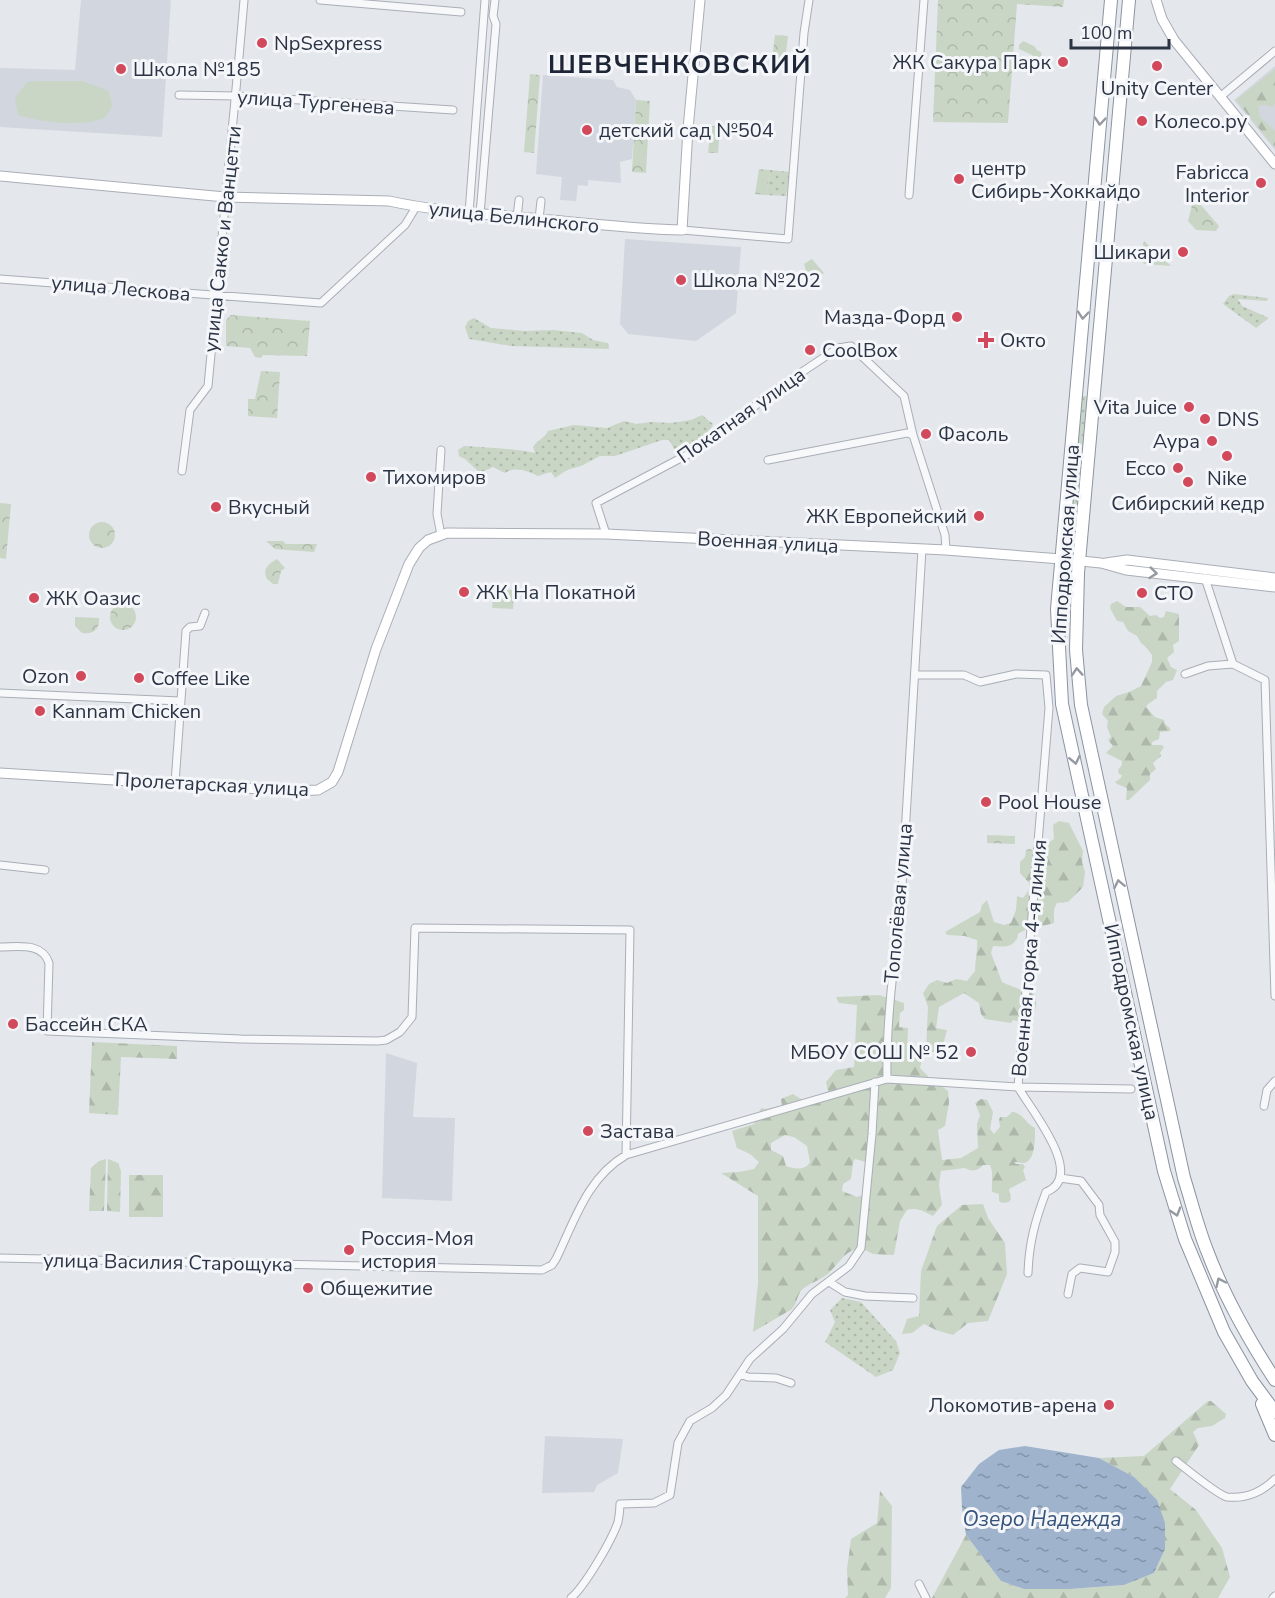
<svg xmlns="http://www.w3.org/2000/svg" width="1275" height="1598" viewBox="0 0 1275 1598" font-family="'Nunito Sans',sans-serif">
<defs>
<pattern id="grass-dots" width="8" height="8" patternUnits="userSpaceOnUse" patternTransform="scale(1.5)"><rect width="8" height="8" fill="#c9d6c5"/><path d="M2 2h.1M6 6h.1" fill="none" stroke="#adb8ab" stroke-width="1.8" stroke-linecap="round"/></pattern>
<pattern id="forest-firs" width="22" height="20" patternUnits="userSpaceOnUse" patternTransform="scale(1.5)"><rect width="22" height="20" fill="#c9d6c5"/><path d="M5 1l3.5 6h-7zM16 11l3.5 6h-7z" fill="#adb8ab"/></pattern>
<pattern id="park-crowns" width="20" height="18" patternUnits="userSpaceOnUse" patternTransform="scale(1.5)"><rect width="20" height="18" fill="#c9d6c5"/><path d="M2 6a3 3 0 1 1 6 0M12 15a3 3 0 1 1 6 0" fill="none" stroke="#adb8ab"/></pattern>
<pattern id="water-ripples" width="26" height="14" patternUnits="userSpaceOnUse" patternTransform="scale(1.5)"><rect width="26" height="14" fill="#9fb4cc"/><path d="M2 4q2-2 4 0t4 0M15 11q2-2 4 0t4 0" fill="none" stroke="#8293a7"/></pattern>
</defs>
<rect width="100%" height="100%" fill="#e4e7ec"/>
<path fill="#d2d6de" d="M81,0H171L162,137L0,127V68L75,70Z
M1275,66V150L1234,100Z
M543,75L613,80L617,87L630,90L636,100L632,159L620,162L621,183L588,180V186L578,185L576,201L560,200L562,177L536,174Z
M625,239L741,247L736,313L696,341L628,334L620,324Z
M386,1053L417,1063L413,1117L455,1118L452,1201L382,1198Z
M545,1436L623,1439L618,1473L597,1485L594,1492L542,1493Z"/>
<path fill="url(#grass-dots)" d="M770,170L790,172L786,196L766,195Z
M1144,241L1171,266L1145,264L1140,261Z
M1234,294L1268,298L1267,301L1238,299L1242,306L1269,318L1256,328L1223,304L1229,296Z
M474,318L491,328L525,331L553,330L582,333L593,340L608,343L609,349L511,346L469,339L465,327L468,321Z
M1080,396H1087L1074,545H1068Z
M702,415L713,424C709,437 692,441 684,452H676L669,440H662L615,456H600L581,466L567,470L555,478L551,472L538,476C527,471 516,466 505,473L493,467L480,473L465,459L459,456L458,450L464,446C488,448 511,448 535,453L533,447C537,440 544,439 548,431L574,425L607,428L624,421L637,424L651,422L671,423L691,420Z
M842,1298L861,1302L896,1341L900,1353L893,1370L876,1377L825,1342L835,1322L830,1310Z"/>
<path fill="url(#forest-firs)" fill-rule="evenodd" d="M1275,69V103L1272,107L1264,105L1258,106L1260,117L1275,131V148L1236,100Z
M1117,601L1126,607H1140L1150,616L1156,615L1160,618L1164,617L1166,611L1179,614V641L1173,645L1174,652L1167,658L1171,667L1177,670L1173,680L1166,682L1157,691V698L1148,704L1146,707L1155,717L1164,720L1165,724L1170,728V731L1160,732L1159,739L1152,742V745H1162L1164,747L1160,753L1161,756L1153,763L1156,769L1150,774V780L1129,800H1126L1127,788L1117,784L1115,782L1121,778L1122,775L1119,774L1118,770L1122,765V761L1106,753L1113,746L1108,740L1111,737L1107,727L1108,721L1102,714L1104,707L1116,696L1129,692L1141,686L1152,662V655L1146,647L1141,643L1137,636L1128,631L1123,622L1117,621L1110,608L1111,604Z
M1059,821L1069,823L1083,851L1082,862L1085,872L1083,887L1068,902L1057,903L1054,909V923C1044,926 1031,927 1021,932C1015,935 1020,935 1016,940C1010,949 1001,946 993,946L991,953L1002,982C1011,986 1022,991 1032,992C1041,1005 1034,1010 1029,1023L1026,1024L1013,1020L1011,1023L985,1019L981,1014L979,1003L964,993L939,1007L936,1028L947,1030L941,1052H931L923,1055L920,1068L928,1076L930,1084L940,1085L948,1091L949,1103L945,1126L938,1130L942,1160L961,1158L978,1148L977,1124L980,1115L975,1103L981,1099L987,1100L993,1112L990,1129L994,1134L1000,1127L999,1120L1000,1117H1007L1012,1112C1022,1112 1026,1124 1035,1128C1035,1136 1036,1161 1024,1163C1021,1163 1017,1162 1014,1162L1016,1164H1023L1025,1167L1023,1170L1026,1180L1009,1189L1011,1199L1009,1202L1002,1203L999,1201V1194L992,1192C991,1183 994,1173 990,1165H983C979,1171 971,1172 965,1168L941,1171L939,1185L942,1205L933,1216C924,1212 918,1207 907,1210L900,1221L894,1255L873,1254L861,1248C843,1250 838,1267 825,1276C818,1281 805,1285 800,1292C797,1297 797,1303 792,1309L753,1332L758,1283V1196L721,1173L739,1172L754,1169L759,1162L750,1154L737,1148L732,1131L754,1124L761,1108L765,1109L782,1106L781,1099L793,1094L801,1099L806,1105L826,1099L828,1091L826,1082L836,1070L854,1067L857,1005L839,1003L836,997L879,995L904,1003V1010L900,1013L899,1027L908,1028L907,1052L926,1051L928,1007L923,993L929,984L937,980L947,983L956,979L967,981L975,971C975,961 978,950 977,940L965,936L947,935L945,932L980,912L982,905L987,900L994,922L1004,925L1011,923L1016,910L1017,896L1023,898L1029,890V883L1020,873V862L1025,857L1026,850L1030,849L1039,854L1042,852L1043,846L1054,839L1053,825ZM785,1135L794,1137L807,1146L810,1162C805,1171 794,1169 786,1166L783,1156L771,1150V1143ZM855,1159L870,1163L867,1194L857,1197L842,1191L843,1184L851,1179L853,1162Z
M92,1042L177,1046V1059L121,1057L118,1115L89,1113Z
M106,1159L104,1211H89L91,1168L99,1161Z
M108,1159L118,1163L121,1171L120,1212L107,1211Z
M129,1175H163V1217H129Z
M983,1204L988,1218L1005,1243L1007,1274L988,1321L968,1323L953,1335L936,1330L924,1324L912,1333L902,1334L907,1319L919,1316L921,1271L937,1226L962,1205Z
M1208,1401H1211L1226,1414L1225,1418L1212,1426L1198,1428L1193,1432L1199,1445L1170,1489L1196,1510L1222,1548L1230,1577L1218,1598H932L966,1535L1001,1581L1024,1589H1070L1124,1585L1154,1573L1165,1549L1164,1523L1134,1477L1099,1458L1144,1456Z
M880,1491L892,1506L891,1588L885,1598H845L848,1595L847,1569L851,1539L877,1523Z"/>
<path fill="url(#park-crowns)" d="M938,0H1064L1063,7L1017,4L1008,123L933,122Z
M775,35L788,36L785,61L772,60Z
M1023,41L1034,46L1037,50L1041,52L1042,60L1040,68H1035L1031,65L1034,59L1032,55L1019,49V45Z
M530,74L540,75L534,153L524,152Z
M636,100L650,101L646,173L632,172Z
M711,126L720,127L718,153H708Z
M759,169L770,170L766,195L755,194Z
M1194,197L1219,226L1216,231L1196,230L1188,221Z
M231,315L310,321L307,356L263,355L261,358L255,357L250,348L226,346V320Z
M261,371L280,372L277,418L248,416V399H255Z
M0,503L11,504L6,559L0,558Z
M89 535a13 13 0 1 1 26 0a13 13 0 1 1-26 0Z
M266,541H283L286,544H317L314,552L275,549Z
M277,559L285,568L281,571L278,584H273L267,579C262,569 268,564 277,559Z
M494,589L514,590L513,609L492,608Z
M110 617a13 13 0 1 1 26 0a13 13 0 1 1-26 0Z
M75,617L99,618C100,629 93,635 82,633L75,626Z
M987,835L1015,836V844L987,843Z"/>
<path fill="#c9d6c5" d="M40,81H82L109,91L112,106L105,118C78,127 46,123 18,115L15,98L27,82Z
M812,259L824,273L809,281L804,264Z"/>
<path fill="url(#water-ripples)" d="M1025,1446L1099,1458L1134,1477L1157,1500L1165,1523V1549L1154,1573L1124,1585L1070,1589H1024L1001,1581L966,1535L962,1508L961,1487L979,1464L999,1450Z"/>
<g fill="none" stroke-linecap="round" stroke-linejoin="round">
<defs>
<path id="street" d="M320,0L461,12
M179,95L237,96L453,110
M1220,97L1275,51
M909,195L924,0
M469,213L485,0
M480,214L496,24L493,16L495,0
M517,217L519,200
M539,219L541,201
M682,230L788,239L804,33L809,0
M0,279L321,303L405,225L416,207
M768,460L907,433L913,435
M182,471L190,410L208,386C220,258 233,129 244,0
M606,534L596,503L698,449L784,384L838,348L851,346L904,396L913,435L945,535L946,550
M441,535L437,514L441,450
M1205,578L1233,664
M1233,664L1265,680L1275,996
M1185,674L1208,666L1233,664
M915,675H964L980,682L1016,674L1046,675L1049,708L1018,1087C1030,1109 1087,1176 1046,1192C1035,1221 1029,1243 1028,1273
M0,693L180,701
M175,783L186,631L190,627L200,626L205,613
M0,865L45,870
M0,947C18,947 42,942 49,963L47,1031L241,1039L378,1041L386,1040L400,1032L412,1017L415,928L630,930L626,1155
M887,1079L1018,1087L1131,1089
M1264,1106L1267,1090L1275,1081
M1060,1178L1081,1181L1099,1205L1100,1215L1115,1242V1252L1108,1272L1080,1268L1072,1274L1068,1294
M0,1258L542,1270L552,1265L556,1259C575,1220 587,1178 626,1155L887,1079C886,1025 892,973 900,919L922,549
M829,1282L845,1292L865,1296L913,1298
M740,1374L748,1377L776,1378L791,1383
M1176,1461C1185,1468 1218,1495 1227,1497C1246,1499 1262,1492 1275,1479
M919,1584L926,1598
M571,1598C585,1586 612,1540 618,1522C619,1517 620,1510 620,1504L654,1503L670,1495L678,1443L690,1421L712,1408L726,1395L750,1359L783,1329L812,1294L849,1266L861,1248L872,1134L875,1082
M1273,1598L1275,1596"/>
<path id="secondary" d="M1156,0L1162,19L1174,40L1275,164
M0,176L225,197L389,201C439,212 490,214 540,219C588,223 634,229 682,230L688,129L700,0
M1106,563L1127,560L1275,578
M0,773L293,791L318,790L332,782L338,772L376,649L409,564L419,548L428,540L447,533L606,534L946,550L1061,559L1101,563L1126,570L1275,587"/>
<path id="highway" d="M1111,0L1057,609L1062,704L1164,1171L1185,1239L1224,1332L1252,1381L1275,1412
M1129,0L1078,573L1076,650L1081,705L1184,1178C1192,1203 1198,1229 1208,1253C1225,1298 1249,1340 1275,1380
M1262,1404L1275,1435"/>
</defs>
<use href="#street" stroke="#a9aeb7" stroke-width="9"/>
<use href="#secondary" stroke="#a9aeb7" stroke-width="11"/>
<use href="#highway" stroke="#8b94a3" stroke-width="14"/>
<use href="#street" stroke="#f7f8fa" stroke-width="7"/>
<use href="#secondary" stroke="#fff" stroke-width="9"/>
<use href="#highway" stroke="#fff" stroke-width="12"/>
</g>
<defs><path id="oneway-chevron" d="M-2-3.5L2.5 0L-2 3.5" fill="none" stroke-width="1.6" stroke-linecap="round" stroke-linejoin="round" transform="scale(1.5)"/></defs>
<g stroke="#959aa2">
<use href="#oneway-chevron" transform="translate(1100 121) rotate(95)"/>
<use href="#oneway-chevron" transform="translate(1083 315) rotate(95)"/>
<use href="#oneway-chevron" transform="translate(1153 573) rotate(6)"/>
<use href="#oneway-chevron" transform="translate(1077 672) rotate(-94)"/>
<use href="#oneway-chevron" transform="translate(1075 760) rotate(78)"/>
<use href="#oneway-chevron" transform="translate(1119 884) rotate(-102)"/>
<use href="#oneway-chevron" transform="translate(1176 1212) rotate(73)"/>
<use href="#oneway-chevron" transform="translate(1220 1282) rotate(-115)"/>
</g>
<g fill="#d1495b" stroke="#f4f6f9" stroke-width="2">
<circle cx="262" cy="43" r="6"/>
<circle cx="1063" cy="62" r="6"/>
<circle cx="1157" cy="66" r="6"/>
<circle cx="121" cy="69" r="6"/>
<circle cx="1142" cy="121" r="6"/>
<circle cx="587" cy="130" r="6"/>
<circle cx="959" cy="179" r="6"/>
<circle cx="1261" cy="183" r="6"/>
<circle cx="1183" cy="252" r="6"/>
<circle cx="681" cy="280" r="6"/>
<circle cx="957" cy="317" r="6"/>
<path d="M983 331h6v6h6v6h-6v6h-6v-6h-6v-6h6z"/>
<circle cx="810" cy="350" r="6"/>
<circle cx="1189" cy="407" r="6"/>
<circle cx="1205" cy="419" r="6"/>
<circle cx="926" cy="434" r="6"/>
<circle cx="1212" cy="441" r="6"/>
<circle cx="1227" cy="456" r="6"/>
<circle cx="1178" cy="468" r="6"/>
<circle cx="371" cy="477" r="6"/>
<circle cx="1188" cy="482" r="6"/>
<circle cx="216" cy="507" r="6"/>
<circle cx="979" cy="516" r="6"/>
<circle cx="464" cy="592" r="6"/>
<circle cx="1142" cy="593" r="6"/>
<circle cx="34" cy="598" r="6"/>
<circle cx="81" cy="676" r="6"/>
<circle cx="139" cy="678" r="6"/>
<circle cx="40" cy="711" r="6"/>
<circle cx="986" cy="802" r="6"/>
<circle cx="13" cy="1024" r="6"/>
<circle cx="971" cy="1052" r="6"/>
<circle cx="588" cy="1131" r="6"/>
<circle cx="349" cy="1250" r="6"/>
<circle cx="308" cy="1288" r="6"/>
<circle cx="1109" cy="1405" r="6"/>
</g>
<g text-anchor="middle" stroke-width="6" stroke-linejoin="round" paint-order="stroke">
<g font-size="20" fill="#2b3445" stroke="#f4f6f9" text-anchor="start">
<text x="274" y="50">NpSexpress</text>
<text x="1051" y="69" text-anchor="end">ЖК Сакура Парк</text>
<text x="133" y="76">Школа №185</text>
<text x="1157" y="95" text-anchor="middle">Unity Center</text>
<text x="1154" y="128">Колесо.ру</text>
<text x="599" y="137">детский сад №504</text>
<text x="971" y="175">центр<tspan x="971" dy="23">Сибирь-Хоккайдо</tspan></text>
<text x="1249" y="179" text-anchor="end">Fabricca<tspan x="1249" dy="23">Interior</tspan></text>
<text x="1171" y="259" text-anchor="end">Шикари</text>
<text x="693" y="287">Школа №202</text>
<text x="945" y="324" text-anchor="end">Мазда-Форд</text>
<text x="1000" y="347">Окто</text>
<text x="822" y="357">CoolBox</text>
<text x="1177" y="414" text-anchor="end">Vita Juice</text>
<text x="1217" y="426">DNS</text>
<text x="938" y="441">Фасоль</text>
<text x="1200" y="448" text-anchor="end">Аура</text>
<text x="1166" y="475" text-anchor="end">Ecco</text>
<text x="383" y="484">Тихомиров</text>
<text x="1227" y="485" text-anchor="middle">Nike</text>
<text x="1188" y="510" text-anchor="middle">Сибирский кедр</text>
<text x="228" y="514">Вкусный</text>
<text x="967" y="523" text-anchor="end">ЖК Европейский</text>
<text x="476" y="599">ЖК На Покатной</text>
<text x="1154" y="600">СТО</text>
<text x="46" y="605">ЖК Оазис</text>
<text x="69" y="683" text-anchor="end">Ozon</text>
<text x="151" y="685">Coffee Like</text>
<text x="52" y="718">Kannam Chicken</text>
<text x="998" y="809">Pool House</text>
<text x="25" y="1031">Бассейн СКА</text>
<text x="959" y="1059" text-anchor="end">МБОУ СОШ № 52</text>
<text x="600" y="1138">Застава</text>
<text x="361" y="1245">Россия-Моя<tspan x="361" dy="23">история</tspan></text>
<text x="320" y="1295">Общежитие</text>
<text x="1097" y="1412" text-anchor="end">Локомотив-арена</text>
</g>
<g font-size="20" fill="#2b3445" stroke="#f4f6f9">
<text transform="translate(316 102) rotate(4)" y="7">улица Тургенева</text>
<text transform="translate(514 217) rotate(6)" y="7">улица Белинского</text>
<text transform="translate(222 239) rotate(-84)" y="7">улица Сакко и Ванцетти</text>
<text transform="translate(121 288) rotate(5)" y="7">улица Лескова</text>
<text transform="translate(741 415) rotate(-35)" y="7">Покатная улица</text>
<text transform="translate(768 542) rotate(3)" y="7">Военная улица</text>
<text transform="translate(1065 544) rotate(-86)" y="7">Ипподромская улица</text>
<text transform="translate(212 784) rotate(3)" y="7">Пролетарская улица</text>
<text transform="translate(898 903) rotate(-85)" y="7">Тополёвая улица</text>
<text transform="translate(1029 958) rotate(-85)" y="7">Военная горка 4-я линия</text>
<text transform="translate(1132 1022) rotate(78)" y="7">Ипподромская улица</text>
<text transform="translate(168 1262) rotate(1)" y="7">улица Василия Старощука</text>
</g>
<g font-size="21" font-style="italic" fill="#34527a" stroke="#f4f6f9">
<text x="1042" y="1526">Озеро Надежда</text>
</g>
<g font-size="26" font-weight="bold" letter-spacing="1.5" fill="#1d2536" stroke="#f4f6f9">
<text x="680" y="73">ШЕВЧЕНКОВСКИЙ</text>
</g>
</g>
<path d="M1071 39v9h98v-9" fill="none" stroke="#2b3445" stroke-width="3"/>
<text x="1080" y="39" font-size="18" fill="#2b3445" stroke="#f4f6f9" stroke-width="4.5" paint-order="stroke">100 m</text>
</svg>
